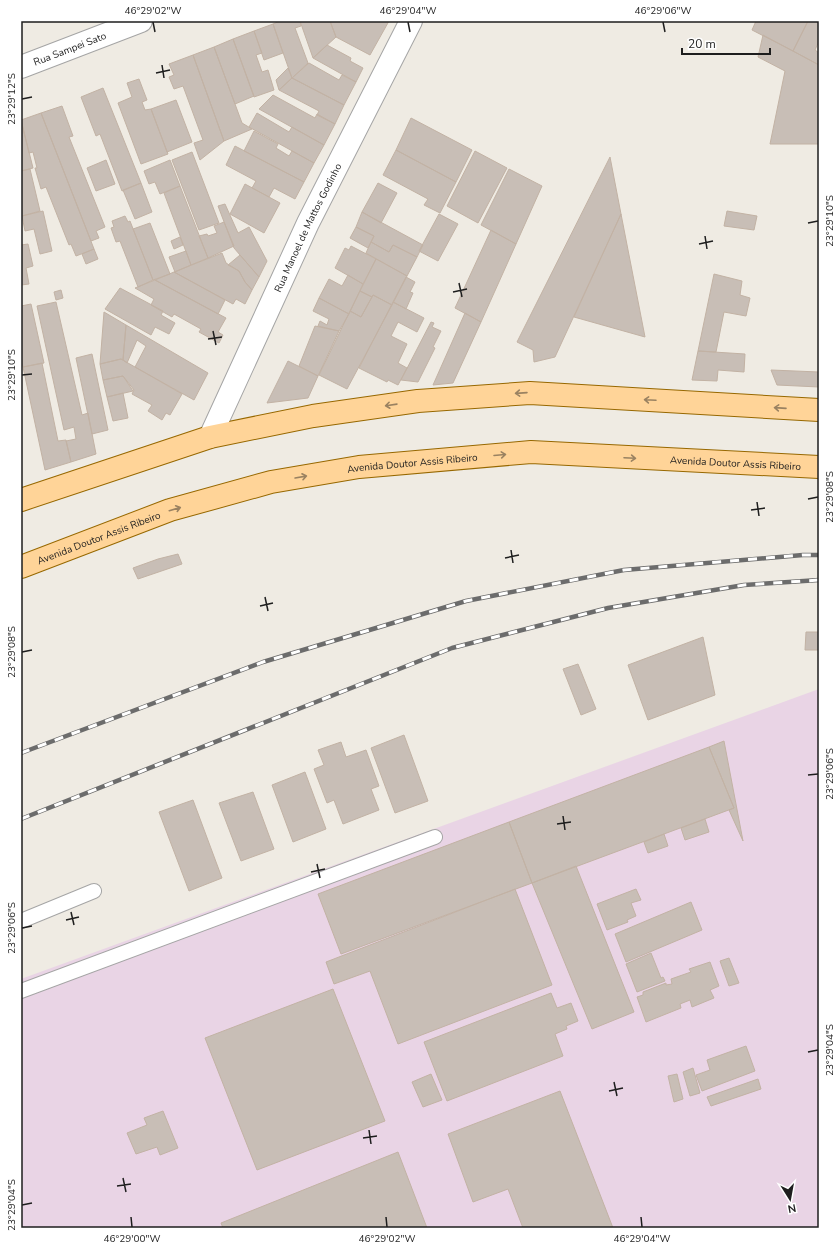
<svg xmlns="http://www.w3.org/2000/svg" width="840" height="1249" viewBox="0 0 840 1249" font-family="'Nunito Sans',sans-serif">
<rect width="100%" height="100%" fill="#efebe3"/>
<path fill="#e9d4e5" d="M819,689V1228H21V979Z"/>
<path fill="#c8beb6" stroke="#c2b2a4" d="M280,21H300L301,26L295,28L308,63L292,78L273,24Z
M300,21H330L336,37L313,58Z
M330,21H389L370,55L336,37Z
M756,21H808L793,51L752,30Z
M808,21H819V41L815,50L819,53V65L793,51Z
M273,24L283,53L264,60L254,31Z
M254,31L262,53L256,55L262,72L268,70L274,90L254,97L233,39Z
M763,35L819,65V144H770L785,71L758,57Z
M233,39L254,96L235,104L214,47Z
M327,45L351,58L350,61L363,68L356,82L313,58Z
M214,47L242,123L252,129L224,141L193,55Z
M193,55L224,141L200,160L194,143L203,140L183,86L174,89L169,77L174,75L169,64Z
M309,63L339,80L342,75L356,82L344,105L292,78Z
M288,68L292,78L279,90L276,80Z
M292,78L344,105L335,124L317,115L319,111L279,90Z
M139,79L147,100L142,102L145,110L151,109L168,154L141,164L118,103L132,97L127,83Z
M103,88L141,183L122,191L100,134L96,136L81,97Z
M273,95L315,118L317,114L335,124L324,145L259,109Z
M176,100L192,142L167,152L151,109Z
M62,106L73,136L69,137L105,227L96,231L99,238L91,241L41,113Z
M41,113L94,249L76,256L71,244L69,245L46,187L41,189L35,168H37L33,152L29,153L21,120Z
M257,113L289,132L292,127L324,145L314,163L249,127Z
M411,118L472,150L456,182L396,150Z
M21,120L33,168L21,171Z
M254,131L278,144L276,148L289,156L292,151L314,163L304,182L244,151Z
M235,146L304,182L295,199L274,188L269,197L252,188L256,181L226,165Z
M396,150L456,182L440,213L424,205L428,199L383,175Z
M475,151L507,168L478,223L447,206Z
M192,152L219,223L199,230L172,160Z
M610,157L621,214L555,357L534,362L533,350L517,342Z
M106,160L115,184L96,191L87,168Z
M170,160L180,186L160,194L155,182L149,184L144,171Z
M30,169L40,211L22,216L21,171Z
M509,169L542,186L516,244L481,225Z
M141,183L152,212L135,219L123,190Z
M378,183L397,193L381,223L362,212Z
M245,184L280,203L264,233L230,214Z
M180,186L208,258L191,265L164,193Z
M225,204L238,233L249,227L267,261L259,277L234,248L218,206Z
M43,211L52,251L40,254L34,229L25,231L22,216Z
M727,211L757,216L754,230L724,226Z
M362,212L423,245L417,257L393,245L389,252L371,242L374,236L356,227Z
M439,214L458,224L438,261L419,251Z
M621,214L645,337L574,317Z
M125,216L128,222L130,221L153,280L138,287L120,241L116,242L111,228L114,227L112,221Z
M224,222L234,246L208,258L199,236L207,234L208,236L217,233L214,226Z
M150,223L170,274L153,280L133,229Z
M356,227L374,236L368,248L350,238Z
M491,230L516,244L481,322L455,308Z
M180,237L183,245L174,249L171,241Z
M371,242L389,252L393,245L417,257L407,276L366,253Z
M28,244L33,266L26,268L29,284L21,285V245Z
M351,246L376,259L363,284L335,268L345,248L349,250Z
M94,249L98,259L86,264L82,254Z
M186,251L191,265L175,272L169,257Z
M222,253L226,263L239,271L245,282L252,290L245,304L236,299L233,304L174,272Z
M240,255L259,277L252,290L245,282L239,271L228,265Z
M376,259L407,276L392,305L373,295L372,297L360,291Z
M174,272L225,300L218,314L155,280Z
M714,274L742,281L740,295L750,298L746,316L724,312L716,352L698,351Z
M348,275L363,284L349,314L319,298L329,279L342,286Z
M406,277L415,282L410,292L413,293L406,309L393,302Z
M155,280L226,318L218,332L223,335L219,343L199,332L201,329L174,314L172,317L151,305L154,299L135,288Z
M120,288L163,311L161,315L175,323L169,334L155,327L151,335L105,309Z
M61,290L63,298L56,300L54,292Z
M360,291L372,297L361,317L350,311Z
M373,295L392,305L347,389L319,375L350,311L361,317Z
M319,298L349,314L339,331L318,326L320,321L327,325L329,319L313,311Z
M56,302L82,415L88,413L96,454L71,462L66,441L76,439L74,427L64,430L37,306Z
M393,302L424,318L417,332L398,322L391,336L407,344L398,363L407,368L398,385L388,380L387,382L359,368Z
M31,304L44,363L23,367L21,357V306Z
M104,312L126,325L123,360L121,359L100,364Z
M465,313L481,322L453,383L433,385Z
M431,322L434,323L432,327L441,331L433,347L435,348L418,382L401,380Z
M126,325L208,373L194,400L135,367L146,346L137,340L127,363L123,360Z
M315,326L339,331L318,376L299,366Z
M698,351L745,354L744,372L718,370L717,381L692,380Z
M92,354L108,430L92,434L76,358Z
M121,359L182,394L170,415L166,413L162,420L148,411L152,405L132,394L134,390L123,376L103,380L100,364Z
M288,361L318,376L308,398L267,403Z
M42,363L58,441L66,440L71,462L45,470L23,367Z
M771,370L819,372V387L777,385Z
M123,376L133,391L107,397L103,380Z
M123,393L128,418L113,421L107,397Z
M178,554L182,564L138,579L133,568L158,559Z
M806,632H819V650H805Z
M703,637L715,695L648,720L628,665Z
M578,664L596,709L581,715L563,669Z
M404,735L428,801L395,813L371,748Z
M724,741L743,841L729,810L734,808L709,747Z
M341,742L346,757L366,750L379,786L371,789L379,810L343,824L334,800L327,803L314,769L324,765L318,750Z
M709,747L734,808L532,883L509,822Z
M305,772L326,829L293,842L272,785Z
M253,792L274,849L241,861L219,803Z
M193,800L222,878L189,891L159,812Z
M705,819L709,832L685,840L681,828Z
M509,822L532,883L341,954L318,894Z
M664,834L668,846L648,853L644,842Z
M576,866L634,1012L592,1029L532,883Z
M515,889L552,985L398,1044L370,971L334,984L326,962Z
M636,889L641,900L631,903L636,916L627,920L628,922L607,930L597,904Z
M691,902L702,930L626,962L615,934Z
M651,953L661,978L663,977L665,981L637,992L626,964Z
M729,958L739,983L729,986L720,961Z
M710,962L719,986L710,990L714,998L692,1007L690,1000L680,1004L681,1008L646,1022L637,997L643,995V992L666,983V985L672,984L671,979L691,972L689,969Z
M333,989L385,1121L257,1170L205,1038Z
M551,993L557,1008L571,1003L578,1021L566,1026L567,1029L555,1034L563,1056L447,1101L424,1042Z
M746,1046L755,1071L702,1091L696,1075L710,1070L707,1060Z
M693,1068L700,1093L690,1096L683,1072Z
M431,1074L442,1100L423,1107L412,1082Z
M677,1074L683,1099L674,1102L668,1076Z
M758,1079L761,1089L711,1106L707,1097Z
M560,1091L613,1228H523L508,1189L473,1202L448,1134Z
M163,1111L178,1148L160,1155L157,1147L136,1154L127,1133L147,1125L144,1118Z
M398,1152L427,1228H223L221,1223Z"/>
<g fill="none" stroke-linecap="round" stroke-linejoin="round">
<defs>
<path id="service" d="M21,921L94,891
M21,991L435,837"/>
<g id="minor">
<path id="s1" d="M21,67L141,21"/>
<path id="s2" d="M210,437L308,223L411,21"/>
</g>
<g id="primary">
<path d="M21,500L210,437L313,416L418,401L530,393L819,410"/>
<path id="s3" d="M21,567L170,510L271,482L359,467L531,452L819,467"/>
</g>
</defs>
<use href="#service" stroke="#a5a5a5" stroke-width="16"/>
<use href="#minor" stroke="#a5a5a5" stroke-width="24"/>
<use href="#primary" stroke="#976800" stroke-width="24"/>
<use href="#service" stroke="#fff" stroke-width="14"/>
<use href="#minor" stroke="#fff" stroke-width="22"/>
<use href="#primary" stroke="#ffd498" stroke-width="22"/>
<defs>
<path id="rail" d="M21,753L263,662L466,601L624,570L803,555H819
M21,819L452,648L608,608L744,585L819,580"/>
</defs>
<use href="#rail" stroke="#6c6c6c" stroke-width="4.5"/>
<use href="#rail" stroke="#fff" stroke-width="3" stroke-dasharray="9" stroke-linecap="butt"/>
</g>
<defs><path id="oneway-shaft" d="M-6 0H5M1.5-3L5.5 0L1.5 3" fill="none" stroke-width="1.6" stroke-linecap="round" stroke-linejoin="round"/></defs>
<g stroke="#9a8261">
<use href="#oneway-shaft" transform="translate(521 393) rotate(176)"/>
<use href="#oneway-shaft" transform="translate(650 400) rotate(-177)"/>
<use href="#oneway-shaft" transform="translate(391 405) rotate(172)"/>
<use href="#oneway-shaft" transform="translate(780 408) rotate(-176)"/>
<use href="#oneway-shaft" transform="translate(500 455) rotate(-5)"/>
<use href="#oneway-shaft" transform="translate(630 458) rotate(3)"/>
<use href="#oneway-shaft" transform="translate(301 477) rotate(-10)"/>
<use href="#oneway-shaft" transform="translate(175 509) rotate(-16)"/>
</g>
<path fill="none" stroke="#1e1e1e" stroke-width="1.5" d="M153,22L155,32M408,22L410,32M663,22L665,32M162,65L164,78M156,73L170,70M22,99L32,97M808,223L818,221M705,236L707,249M699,244L713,241M459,283L462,297M453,292L467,289M213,331L216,345M208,339L222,337M22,375L32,374M808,499L818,497M757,502L759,516M751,510L765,508M511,550L513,563M505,558L519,555M265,597L268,611M260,606L273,603M22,652L32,650M808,775L818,774M563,816L565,830M557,824L571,822M317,864L320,878M311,872L325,869M71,912L74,925M66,920L79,917M22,928L32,926M808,1052L818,1050M614,1082L617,1096M609,1091L623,1088M369,1130L371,1144M363,1138L377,1136M123,1178L126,1192M117,1186L131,1184M22,1205L32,1203M131,1217L132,1227M386,1217L387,1227M641,1217L642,1227"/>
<g text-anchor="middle" stroke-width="4" stroke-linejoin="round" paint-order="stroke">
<g font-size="10" fill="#1e1e1e" stroke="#fff">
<text dy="4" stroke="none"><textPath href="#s1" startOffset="52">Rua Sampei Sato</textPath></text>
<text dy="4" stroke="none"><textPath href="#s2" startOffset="231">Rua Manoel de Mattos Godinho</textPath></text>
<text dy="4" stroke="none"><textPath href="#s3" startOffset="407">Avenida Doutor Assis Ribeiro</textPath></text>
<text dy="4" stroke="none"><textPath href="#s3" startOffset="731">Avenida Doutor Assis Ribeiro</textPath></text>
<text dy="4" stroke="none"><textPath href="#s3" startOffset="83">Avenida Doutor Assis Ribeiro</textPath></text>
</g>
</g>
<rect width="840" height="1249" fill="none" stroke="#ffffff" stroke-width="44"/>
<g transform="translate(790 1199) rotate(169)" stroke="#ffffff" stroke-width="3" paint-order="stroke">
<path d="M0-3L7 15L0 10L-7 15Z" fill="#1e1e1e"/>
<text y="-6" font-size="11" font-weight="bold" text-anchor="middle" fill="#1e1e1e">N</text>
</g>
<path d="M682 48v6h88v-6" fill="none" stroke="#1e1e1e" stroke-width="2"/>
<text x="688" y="48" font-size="12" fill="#1e1e1e" stroke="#ffffff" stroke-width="3" paint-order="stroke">20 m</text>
<rect x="22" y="22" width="796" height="1205" fill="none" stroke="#1e1e1e" stroke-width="1.5"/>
<g font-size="10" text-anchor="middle" fill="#1e1e1e">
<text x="153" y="14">46°29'02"W</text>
<text x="408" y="14">46°29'04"W</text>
<text x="663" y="14">46°29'06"W</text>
<text transform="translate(11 99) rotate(-90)" y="4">23°29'12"S</text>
<text transform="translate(829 221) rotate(-90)" y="4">23°29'10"S</text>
<text transform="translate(11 375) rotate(-90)" y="4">23°29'10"S</text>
<text transform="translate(829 497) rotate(-90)" y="4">23°29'08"S</text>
<text transform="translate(11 652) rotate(-90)" y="4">23°29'08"S</text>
<text transform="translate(829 774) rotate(-90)" y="4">23°29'06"S</text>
<text transform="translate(11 928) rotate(-90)" y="4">23°29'06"S</text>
<text transform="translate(829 1050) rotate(-90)" y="4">23°29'04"S</text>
<text transform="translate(11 1205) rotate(-90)" y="4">23°29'04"S</text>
<text x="132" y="1242">46°29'00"W</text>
<text x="387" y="1242">46°29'02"W</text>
<text x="642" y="1242">46°29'04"W</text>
</g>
</svg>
